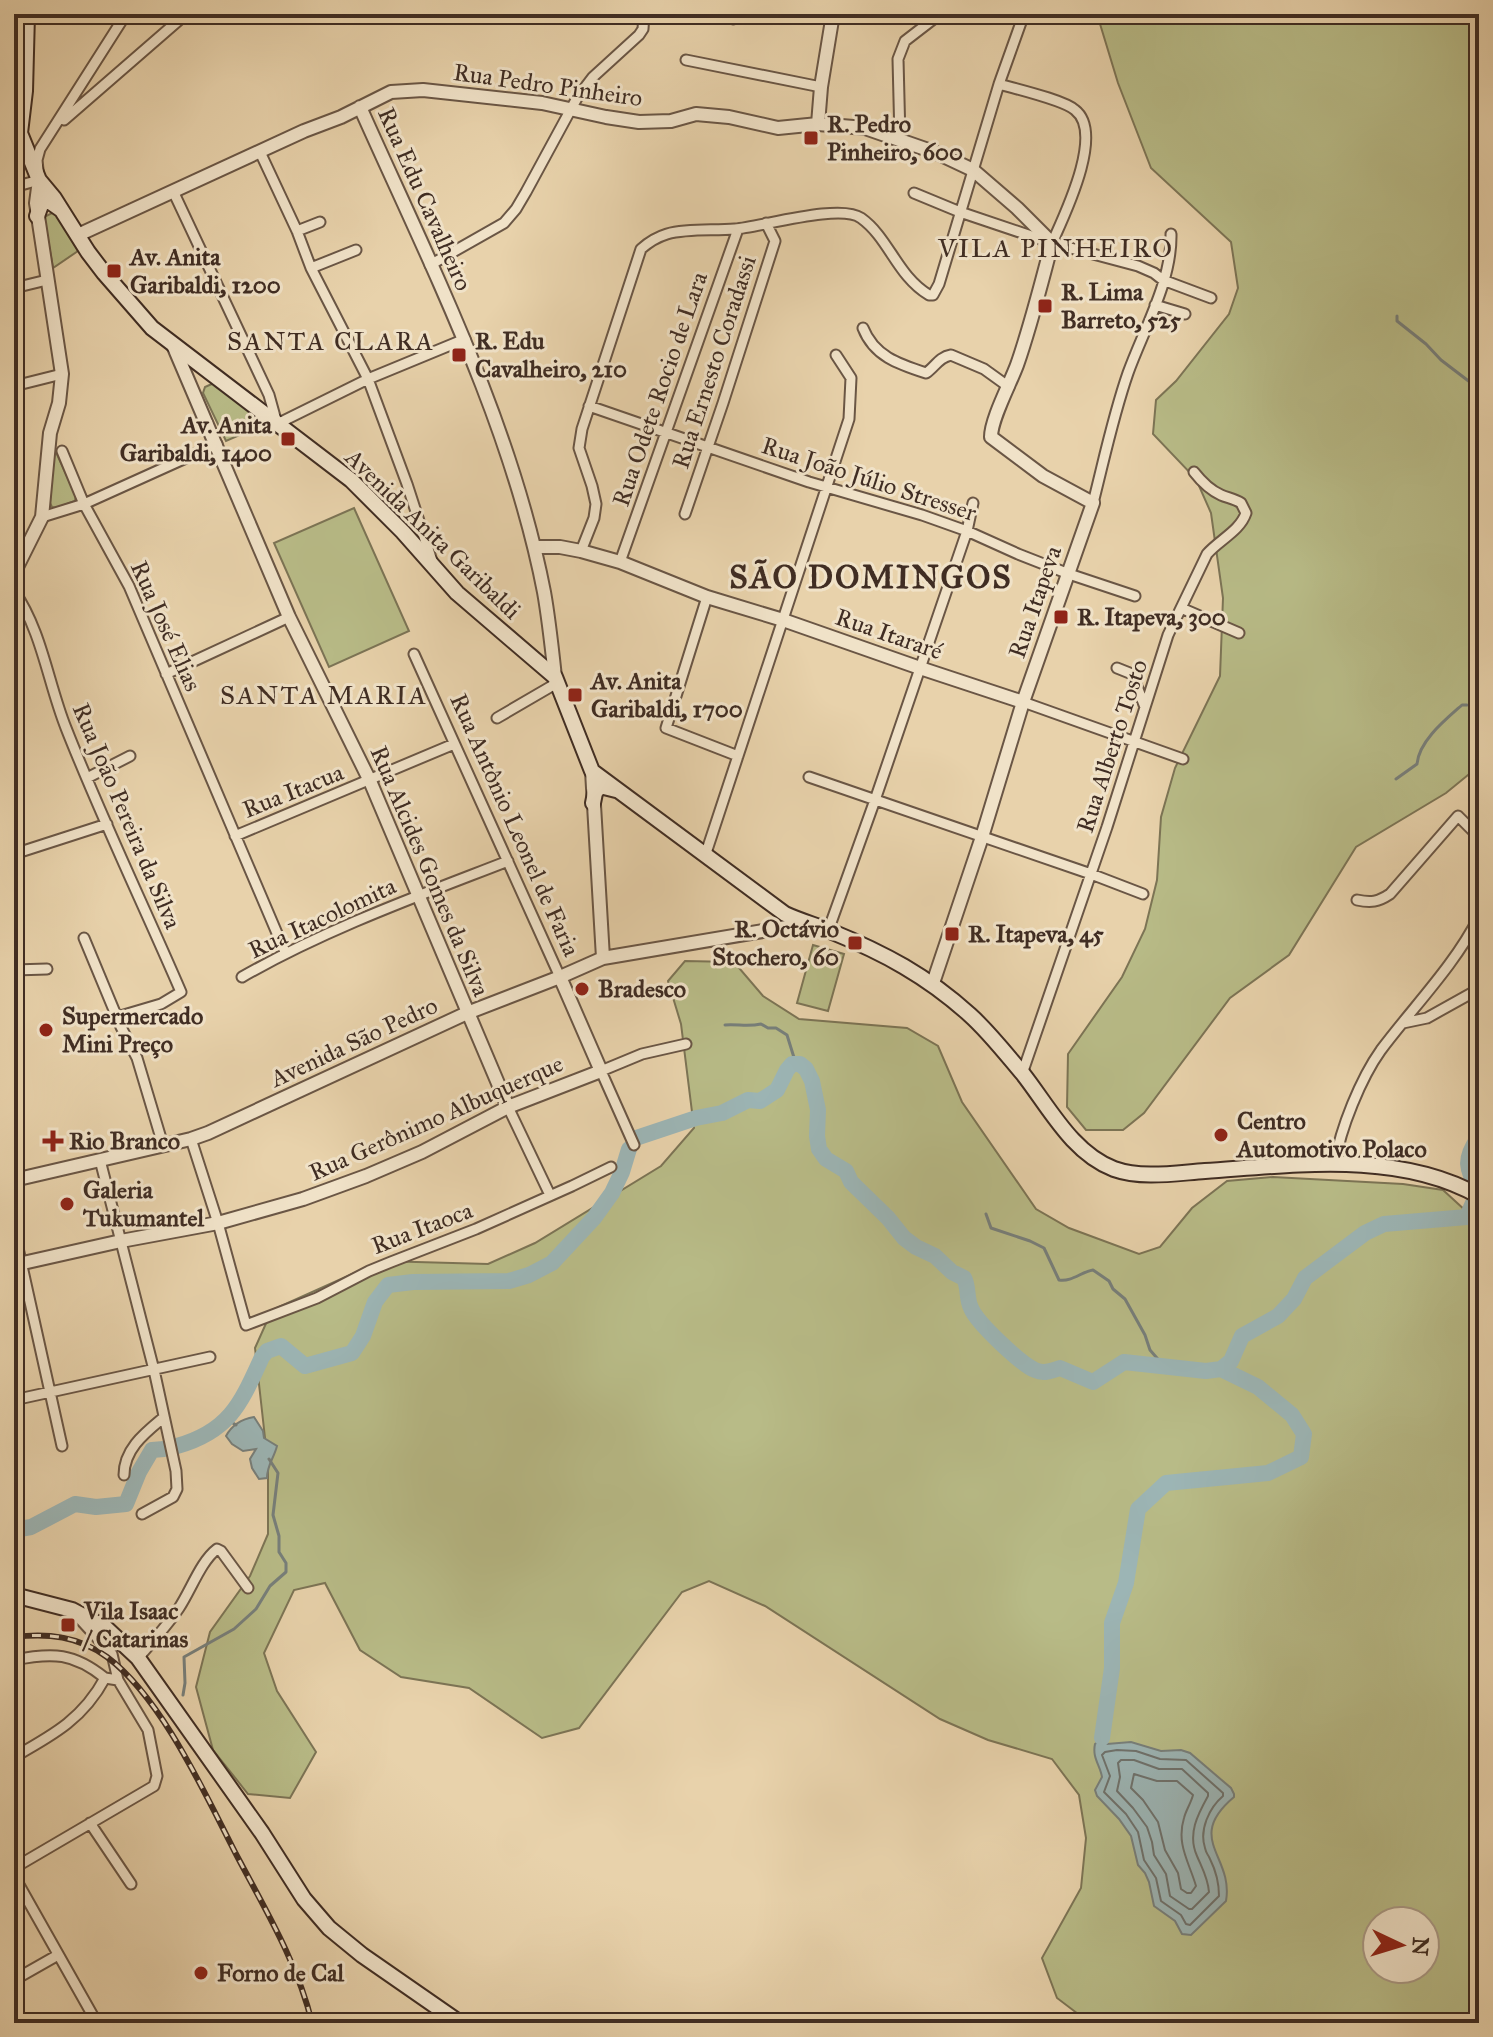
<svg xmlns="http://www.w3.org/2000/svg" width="1493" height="2037" viewBox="0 0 1493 2037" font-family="'IM FELL Great Primer',serif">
<rect width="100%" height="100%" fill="#e8d2ab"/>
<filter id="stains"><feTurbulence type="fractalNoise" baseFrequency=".0025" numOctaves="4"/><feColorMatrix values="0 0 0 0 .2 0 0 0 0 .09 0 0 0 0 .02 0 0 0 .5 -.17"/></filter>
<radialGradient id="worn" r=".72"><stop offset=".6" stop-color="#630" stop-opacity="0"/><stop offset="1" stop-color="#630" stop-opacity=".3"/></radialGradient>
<path fill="#b8bb87" stroke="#7c7455" stroke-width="2" fill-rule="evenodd" d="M1097,14H1479V766L1446,793L1356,847L1289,955L1230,998L1144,1113L1123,1130H1086L1067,1107L1068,1054L1122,977L1145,929L1157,880L1161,817L1175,768L1220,676L1223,598L1211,513L1196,479L1153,434L1156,400L1176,381L1229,314L1238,288L1231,242L1151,168L1118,83Z
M56,211L78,251L53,268L44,217Z
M214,383L267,423L226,441L203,393L205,387Z
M55,450L76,496L75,501L56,508L52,507L50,503L53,451Z
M354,508L409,631L329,667L274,543Z
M813,945L844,954L828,1011L797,1003Z
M685,961L734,962L763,996L799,1019L907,1028L938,1046L962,1102L1036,1209L1069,1228L1139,1254L1160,1247L1192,1208L1227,1181L1273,1177L1403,1184L1443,1190L1479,1223V2023H1090L1057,1998L1042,1958L1081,1888L1086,1838L1079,1795L1052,1759L988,1740L940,1719L765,1606L709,1581L682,1592L579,1728L542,1738L469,1688L401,1677L360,1650L325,1583L294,1590L264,1653L277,1691L316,1752L290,1798L248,1794L213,1750L196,1687L210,1632L250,1576L268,1534V1465L255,1348L272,1310L381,1261L488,1264L535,1243L661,1166L694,1128L681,1024L668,981ZM1377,1921H1425V1969H1377Z"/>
<path fill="#9cb5b5" stroke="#777f7b" stroke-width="2" d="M254,1417L263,1431L264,1438L277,1446C274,1458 267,1465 267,1478L259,1479L252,1468L250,1459L256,1449L243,1451L232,1444L226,1436C232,1425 242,1419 254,1417Z
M1102,1738L1107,1744L1131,1742L1161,1751L1181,1750L1190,1753L1231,1788L1234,1794V1797C1184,1839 1234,1856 1226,1901L1191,1935L1182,1934L1175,1921L1154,1906L1149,1882L1145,1873L1138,1865L1131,1836L1119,1819L1097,1796L1095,1790L1102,1777C1100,1765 1092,1758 1095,1744Z"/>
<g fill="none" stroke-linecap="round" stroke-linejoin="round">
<path stroke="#6e716c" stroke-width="2" d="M1117,1750L1136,1751L1160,1759L1186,1760L1223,1793V1796C1209,1808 1199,1830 1205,1848C1207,1856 1207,1852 1210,1859C1216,1871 1219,1884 1219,1896L1190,1925L1186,1924L1181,1915L1161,1901L1156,1878L1144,1860L1138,1832L1126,1814L1104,1792L1110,1776L1102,1755L1105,1752Z
M1121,1760H1134L1159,1769H1182L1208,1793V1796C1198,1814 1187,1834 1197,1856C1202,1868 1208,1878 1209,1892L1192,1909H1189L1170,1896L1166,1874L1154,1855L1152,1842L1147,1827L1133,1808L1117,1791L1120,1777L1118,1763Z
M1134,1774L1157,1781H1177L1193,1795C1191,1803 1186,1810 1184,1818C1176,1844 1189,1862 1196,1886L1191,1893H1187L1181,1889L1178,1873L1165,1850L1158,1822L1143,1800L1131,1788Z"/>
<path stroke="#777f7b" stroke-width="3" d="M1397,316V321L1426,344L1441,360L1479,389
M1396,779L1417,764C1419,741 1445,720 1462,705H1467
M725,1025C738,1024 748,1027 761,1024L768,1028H776L787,1035L796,1064
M986,1214L991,1228L1030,1241L1044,1248L1059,1280C1072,1282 1081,1272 1093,1270L1109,1281L1113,1289L1125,1299L1145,1335L1150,1350L1163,1365
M228,1420L236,1425
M183,1695L185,1683L184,1657L234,1629L256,1609L270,1586L286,1572V1563L279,1552V1536L273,1515L278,1473L269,1459"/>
<path stroke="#9cb5b5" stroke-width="16" d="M636,1138L696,1118L722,1113L748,1100L760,1101L777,1090L787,1070L792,1064H800L806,1069L812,1081L818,1110L817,1136L819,1149L826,1159L846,1171L851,1182L888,1218L904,1238L916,1247L935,1256L952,1272L964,1278C969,1287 966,1298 971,1308C977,1323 1021,1364 1035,1370C1044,1374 1051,1371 1060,1368L1093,1382L1124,1362L1206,1371L1221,1369L1231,1361L1242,1336L1278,1316L1294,1299L1305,1278L1365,1233L1384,1224L1467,1217L1473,1203
M1479,1192C1466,1169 1463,1159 1479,1137
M177,1446C230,1431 241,1403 262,1357L267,1351L281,1346L305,1366L352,1353L363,1336L375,1302L388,1285L413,1282L509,1281L529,1275L552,1263L594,1218L612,1193L622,1172L629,1149
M14,1530L31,1527L75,1504L96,1507L126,1504L139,1472L152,1450L164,1449
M1102,1738L1112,1668V1623L1126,1583L1138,1509L1166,1483L1268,1473L1301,1457L1304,1434L1292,1415L1258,1387L1221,1369"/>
<defs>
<path id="minor" d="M733,19L734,14
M686,60L821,87
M999,84C1016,89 1064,100 1075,110C1105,133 1064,216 1052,243
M64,120L186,14
M900,139L898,59L905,41L940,14
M260,152L297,231L311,268L368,379L407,484L432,561
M14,187L39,180L37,160L40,149L126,14
M173,191L269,395L277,424L368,379L465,339
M914,193L960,212L1052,243L1138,266L1154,273L1163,280L1211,298
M297,231L320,222
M430,265L504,223L516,209L526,192L577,98L593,77L639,35L643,29L644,14
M311,268L356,250
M14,288L47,280
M1155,305L1185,314
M863,328C874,356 898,364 926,373C935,367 939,357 951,355L984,369L1009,387
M14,386L62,374
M589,406L809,482L922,515L967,531L1018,554L1069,574L1135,596
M62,451L84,504L129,586L285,952
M1093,503C1104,460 1113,416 1128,373C1144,329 1172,281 1171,234
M685,514L723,403L775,241L766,223
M42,517L84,504L217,444
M581,551L594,518L596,504L592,486L579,448L582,429L641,249C650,241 657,237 667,234C689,228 713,231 735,229C761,227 840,203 861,218C889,238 897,276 929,295H933L939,284L999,84L1024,14
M620,562L738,229
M14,591C42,631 48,683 66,728C101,817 143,904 181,992L161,1004L117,1017
M707,597L666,728L738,756
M1181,608L1239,633
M414,654L560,977
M1117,668L1132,674L1145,707
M166,674L289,617
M1023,702L1183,759
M497,718L557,683
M809,777L1091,874L1143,894
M87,778L130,756
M235,836L454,744
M14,854L107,824
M705,856L849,419L851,378L836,355
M1357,900C1371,903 1378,902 1390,894L1458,816L1479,837
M828,931L875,800L967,531L973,503
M84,938L121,1027L137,1058L163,1145
M14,970L47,969
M242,977C326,929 418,896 508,861
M1403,1023L1427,1018L1479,989
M1022,1074L1107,827L1168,635L1207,554C1219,540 1240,531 1246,513L1241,503C1235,499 1228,498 1221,495C1210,490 1201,481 1194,472
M508,1107L550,1195
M191,1139L218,1223L246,1325L317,1298L369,1271L391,1262L476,1229L572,1186L611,1167
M634,1145L601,1071L642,1054L686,1044
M100,1160L154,1370L176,1471L177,1489L173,1497L142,1514
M1335,1163C1340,1129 1361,1078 1381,1050C1414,1006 1454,966 1479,917
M14,1230L62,1446
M14,1400L210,1357
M124,1475C124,1449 145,1433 163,1418
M138,1658C152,1642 167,1626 179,1608C191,1590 201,1561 217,1549L221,1551L248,1588
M14,1660C53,1652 74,1653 105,1678
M14,1757C53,1735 83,1719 105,1678L118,1680
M90,1823L131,1884
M14,1868L154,1786L157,1776L148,1730L118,1680L112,1654L77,1616
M14,1876L97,2023
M14,1980L58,1955"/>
<path id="tertiary" d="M360,107C430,264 511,422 544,592C549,620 552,649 555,677
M818,124L821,87L833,14
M78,235L304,131L341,117L391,92L423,90L542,103L606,117L639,122L671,121L696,114L729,117L778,128L818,124L865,128L937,153L973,170L1017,208L1052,243C1041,284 1031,325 1017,365C1010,384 991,419 991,437L1043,476L1093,503L1023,702L982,837L933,983
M173,345L289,617L370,781L508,1107
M534,547H560L581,551L620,562L707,597L783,620L920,668L1023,702
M14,573L42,517L50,433L59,403L62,374L36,203L39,180
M592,771L603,958
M14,1180L191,1139L208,1133L467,1013L560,977L603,958L804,924
M14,1265L121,1241L218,1223L303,1199L366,1176L422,1152L508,1107L601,1071L560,977"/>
<path id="secondary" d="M27,14L25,91L20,133L39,180L54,198L88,252L104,273L152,328L351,480L403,532L457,593L555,677L592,771L785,914C800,921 815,925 830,931C884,953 927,976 970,1015C989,1032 1006,1054 1023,1074C1049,1107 1072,1153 1114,1169C1142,1179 1176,1173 1205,1171C1294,1165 1398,1150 1479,1196
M37,216L41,205L45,202H50L60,209
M593,803L595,793L600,786L616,790
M14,1595L72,1610L106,1628L138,1658L262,1833L304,1899L329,1928L362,1955L460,2023"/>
</defs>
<use href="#minor" stroke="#6a5645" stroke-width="13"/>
<use href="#tertiary" stroke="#6a5645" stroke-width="16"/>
<use href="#secondary" stroke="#402d23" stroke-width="18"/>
<use href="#minor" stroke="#f0e2c8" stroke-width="9"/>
<use href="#tertiary" stroke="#f0e2c8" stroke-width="12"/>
<use href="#secondary" stroke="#f0e2c8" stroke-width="14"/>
<defs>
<path id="rail" d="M14,1637C48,1633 78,1636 107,1657C162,1698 205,1794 237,1856C265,1909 298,1964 312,2023"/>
</defs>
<use href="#rail" stroke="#402d23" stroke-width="6"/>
<use href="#rail" stroke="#f0e2c8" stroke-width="3" stroke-dasharray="9" stroke-linecap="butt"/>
</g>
<g fill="#8f2418" stroke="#f0e2c8" stroke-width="3">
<rect x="803" y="130" width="16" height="16" rx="4"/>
<rect x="106" y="263" width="16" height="16" rx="4"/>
<rect x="1037" y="298" width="16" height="16" rx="4"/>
<rect x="451" y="347" width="16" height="16" rx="4"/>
<rect x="280" y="431" width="16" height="16" rx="4"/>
<rect x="1053" y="609" width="16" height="16" rx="4"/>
<rect x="567" y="687" width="16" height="16" rx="4"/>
<rect x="944" y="926" width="16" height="16" rx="4"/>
<rect x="847" y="935" width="16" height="16" rx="4"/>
<circle cx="582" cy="989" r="8"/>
<circle cx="46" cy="1030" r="8"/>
<circle cx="1221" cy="1135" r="8"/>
<path d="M49 1129h8v8h8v8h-8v8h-8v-8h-8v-8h8z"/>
<circle cx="67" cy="1204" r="8"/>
<rect x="60" y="1617" width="16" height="16" rx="4"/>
<circle cx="201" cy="1973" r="8"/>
</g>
<g text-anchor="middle" stroke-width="6" stroke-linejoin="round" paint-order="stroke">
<g font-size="24" fill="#402d23" stroke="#f0e2c8">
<text transform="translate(548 85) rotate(8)" y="8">Rua Pedro Pinheiro</text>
<text transform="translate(425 199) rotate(66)" y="8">Rua Edu Cavalheiro</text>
<text transform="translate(714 362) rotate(-72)" y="8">Rua Ernesto Coradassi</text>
<text transform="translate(660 389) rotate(-71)" y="8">Rua Odete Rocio de Lara</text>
<text transform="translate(869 479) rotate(18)" y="8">Rua João Júlio Stresser</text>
<text transform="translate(433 534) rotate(44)" y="8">Avenida Anita Garibaldi</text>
<text transform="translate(1035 602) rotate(-71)" y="8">Rua Itapeva</text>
<text transform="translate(166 626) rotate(66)" y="8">Rua José Elias</text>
<text transform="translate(889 634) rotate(19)" y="8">Rua Itararé</text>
<text transform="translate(1112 746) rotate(-72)" y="8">Rua Alberto Tosto</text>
<text transform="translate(293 791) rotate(-22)" y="8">Rua Itacua</text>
<text transform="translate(127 816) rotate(67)" y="8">Rua João Pereira da Silva</text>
<text transform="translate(515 825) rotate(66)" y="8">Rua Antônio Leonel de Faria</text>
<text transform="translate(430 871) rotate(67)" y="8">Rua Alcides Gomes da Silva</text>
<text transform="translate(322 918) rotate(-25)" y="8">Rua Itacolomita</text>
<text transform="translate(354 1042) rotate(-25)" y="8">Avenida São Pedro</text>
<text transform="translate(436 1118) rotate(-24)" y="8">Rua Gerônimo Albuquerque</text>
<text transform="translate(422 1228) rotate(-21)" y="8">Rua Itaoca</text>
</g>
<g font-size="24" font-weight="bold" fill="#402d23" stroke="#f0e2c8" text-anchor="start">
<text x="827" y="132">R. Pedro<tspan x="827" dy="28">Pinheiro, 600</tspan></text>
<text x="130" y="265">Av. Anita<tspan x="130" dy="28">Garibaldi, 1200</tspan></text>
<text x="1061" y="300">R. Lima<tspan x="1061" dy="28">Barreto, 525</tspan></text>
<text x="475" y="349">R. Edu<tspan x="475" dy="28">Cavalheiro, 210</tspan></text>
<text x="272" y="433" text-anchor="end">Av. Anita<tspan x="272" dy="28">Garibaldi, 1400</tspan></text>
<text x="1077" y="625">R. Itapeva, 300</text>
<text x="591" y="689">Av. Anita<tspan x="591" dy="28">Garibaldi, 1700</tspan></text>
<text x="839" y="937" text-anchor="end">R. Octávio<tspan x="839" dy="28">Stochero, 60</tspan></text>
<text x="968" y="942">R. Itapeva, 45</text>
<text x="598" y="997">Bradesco</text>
<text x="62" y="1024">Supermercado<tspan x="62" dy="28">Mini Preço</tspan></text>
<text x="1237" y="1129">Centro<tspan x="1237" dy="28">Automotivo Polaco</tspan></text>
<text x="69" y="1149">Rio Branco</text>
<text x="83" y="1198">Galeria<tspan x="83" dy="28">Tukumantel</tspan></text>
<text x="84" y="1619">Vila Isaac<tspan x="84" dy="28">/ Catarinas</tspan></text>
<text x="217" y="1981">Forno de Cal</text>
</g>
<g font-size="26" letter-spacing="2" fill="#402d23" stroke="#f0e2c8">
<text x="1056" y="257">VILA PINHEIRO</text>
<text x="331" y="350">SANTA CLARA</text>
<text x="324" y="704">SANTA MARIA</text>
</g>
<g font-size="32" font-weight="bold" letter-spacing="2" fill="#402d23" stroke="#f0e2c8">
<text x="871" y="588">SÃO DOMINGOS</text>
</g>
</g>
<rect width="1493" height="2037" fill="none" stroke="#e8d2ab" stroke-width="48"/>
<rect x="16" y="16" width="1461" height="2005" fill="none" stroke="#402d23" stroke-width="4"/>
<rect x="24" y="24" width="1445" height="1989" fill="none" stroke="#402d23" stroke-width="2"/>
<g transform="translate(1401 1945) rotate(94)"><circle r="38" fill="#f0e2c8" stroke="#aa9a86" stroke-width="2"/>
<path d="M0-6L14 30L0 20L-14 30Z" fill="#8f2418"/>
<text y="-12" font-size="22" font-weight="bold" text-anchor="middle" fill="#402d23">N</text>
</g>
<rect width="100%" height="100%" filter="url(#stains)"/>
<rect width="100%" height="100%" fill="url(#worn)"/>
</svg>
